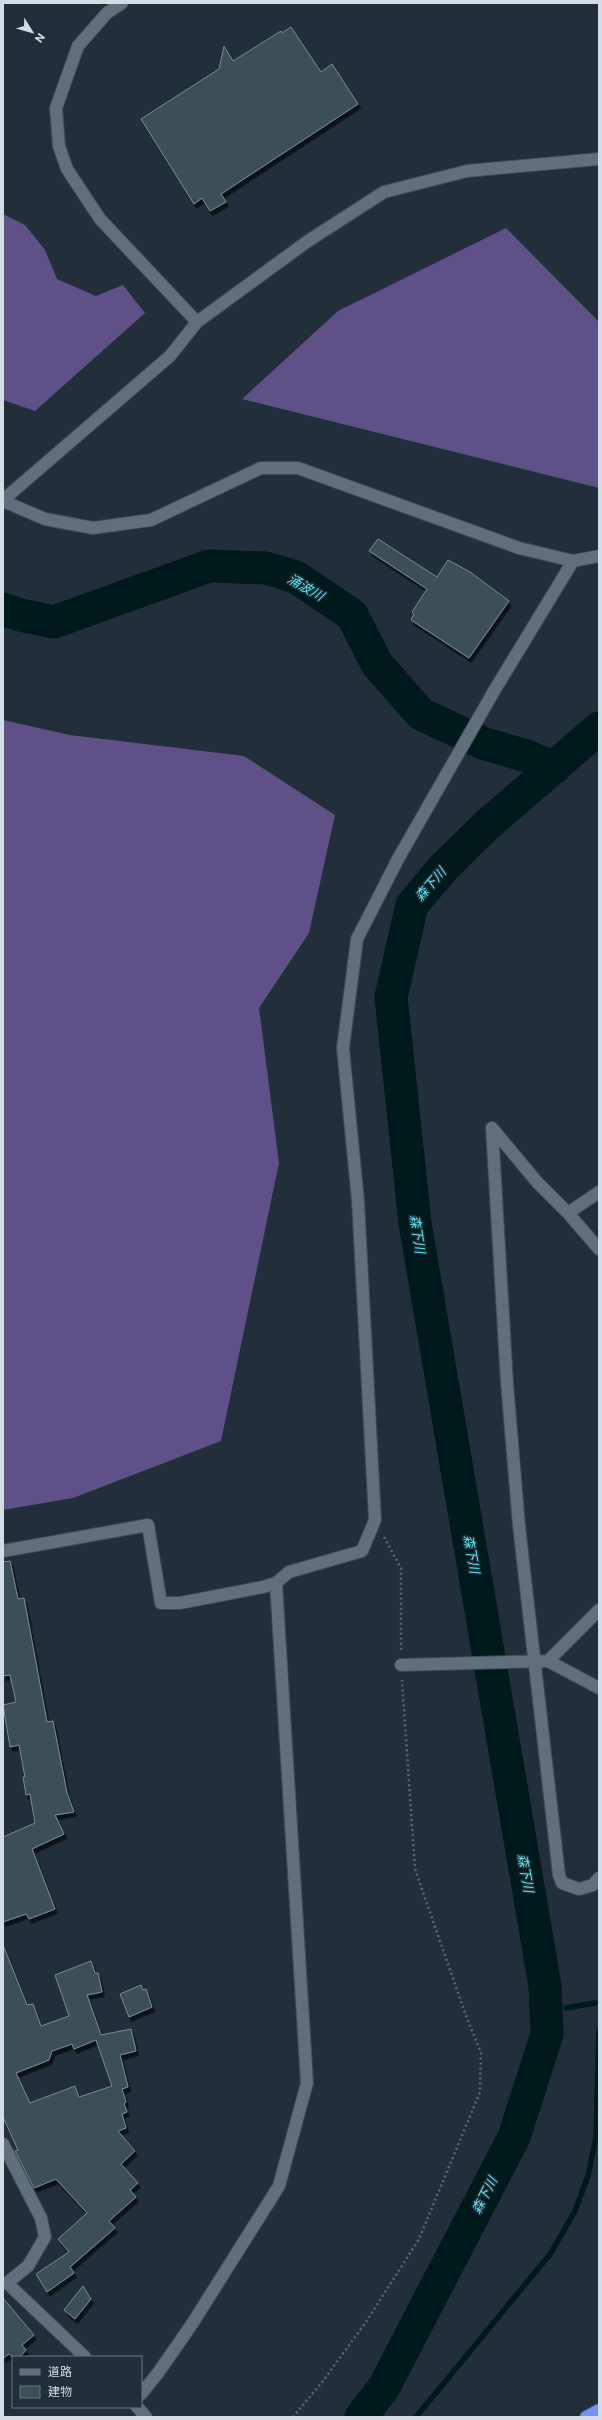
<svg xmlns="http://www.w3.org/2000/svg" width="602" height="2420" viewBox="0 0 602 2420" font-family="Commissioner,'Noto Sans JP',sans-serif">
<defs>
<filter id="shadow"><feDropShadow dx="2.5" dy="4.5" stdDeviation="0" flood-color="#0009"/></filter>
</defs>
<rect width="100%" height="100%" fill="#222e3a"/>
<path fill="#5f5088" d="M3,214L25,225L45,250L57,279L96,296L123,285L145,313L35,411L3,400Z
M506,228L599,322V488L242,399L338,311Z
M3,720L70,735L244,756L335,815L309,933L259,1008L279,1163L221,1441L73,1498L3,1510Z"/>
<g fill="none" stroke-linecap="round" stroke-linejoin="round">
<path stroke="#00191a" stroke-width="5.5" d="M566,2008L595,2003
M416,2417L551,2253L575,2211L588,2176L596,2137L599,2031"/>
<path stroke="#00191a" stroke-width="33" d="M3,609L20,615L54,622L209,566L266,568L296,577L352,615L377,664L421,714L485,744L527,756L554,768
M361,2417L384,2387L514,2137L547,2034L545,1986L415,1223L391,997L412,905L444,867L487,825L599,728"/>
</g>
<path fill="#3d5057" stroke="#768b92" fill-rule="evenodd" filter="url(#shadow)" d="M291,27L321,72L332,64L358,104L221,194L226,202L210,211L202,198L194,204L141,119L219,69L224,46L233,61L281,31L282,33Z
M378,539L437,577L448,560L470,572L509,601L469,658L411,620L414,614L412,612L427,589L369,551Z
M10,1561L18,1599L24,1598L47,1722L53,1721L67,1793L74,1812L55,1815L64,1834L32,1849L55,1909L29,1919L26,1914L3,1922V1837L35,1823L30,1794L26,1795L23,1777H25L19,1745L10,1747L3,1705L16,1702L10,1675L3,1676V1562Z
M3,1945L27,2005L33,2004L41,2026L69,2016L55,1975L91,1961L95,1973H98L102,1992L87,1995L101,2035L131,2029L136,2051L120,2055L128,2087L122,2089L126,2102L124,2104L127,2112L122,2114L126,2128L118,2131L135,2151L121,2164L138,2183L130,2190L136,2197L109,2221L115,2228L70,2267L74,2273L47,2292L36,2274L69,2252L58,2239L87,2213L56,2179L34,2188L17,2155L15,2151L18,2150L3,2117ZM96,2040L112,2086L79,2097L75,2086L30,2103L16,2073L49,2060L52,2051L72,2044L74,2049Z
M141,1985L143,1990L146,1989L152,2007L129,2017L120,1994Z
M83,2286L91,2299L75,2319L64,2310Z
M3,2298L34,2335L22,2345L26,2350L20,2357H12L9,2354L3,2358Z"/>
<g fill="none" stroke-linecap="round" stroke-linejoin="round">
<defs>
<path id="minor" d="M122,3L107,13L78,46L56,108L59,146L67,169L100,219L197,322
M3,500L170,356L197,322L308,241L384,192L467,171L599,159
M3,501L45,519L93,528L151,520L261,468H298L519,548L573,561L599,556
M492,1128L507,1383L519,1526L559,1875L562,1883L579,1889L593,1885L599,1878
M492,1128L537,1182L568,1213
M599,1192L568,1213L599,1249
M3,1551L148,1525L161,1603H180L263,1587L276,1583L289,1572L362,1551L375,1520L358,1201L343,1048L357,939L398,859L494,691L573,561
M548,1661L599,1610
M401,1665L548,1661L599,1688
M3,2144L41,2218L45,2237L28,2266L7,2283H3
M7,2283L85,2357
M141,2394L158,2373L192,2324L279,2186L307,2083L276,1583
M137,2407L146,2417"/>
<path id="highway" d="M586,2417L599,2410"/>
</defs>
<use href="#minor" stroke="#3f4953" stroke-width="14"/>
<use href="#highway" stroke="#3f4953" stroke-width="14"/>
<path stroke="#5c6772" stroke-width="2.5" stroke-dasharray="2 3" stroke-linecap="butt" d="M384,1537L401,1568V1651
M293,2417L323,2381L366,2322L419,2239L480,2092L481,2053L465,2013L415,1869L402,1680"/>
<use href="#minor" stroke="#616f7c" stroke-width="12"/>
<use href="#highway" stroke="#7792f6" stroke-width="12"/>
</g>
<g text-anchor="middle" stroke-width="3" stroke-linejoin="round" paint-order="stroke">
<g font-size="13" font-style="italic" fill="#5be7eb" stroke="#222e3a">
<text transform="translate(306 587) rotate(30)" y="5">涌波川</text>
<text transform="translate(430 884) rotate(-49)" y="5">森下川</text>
<text transform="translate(418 1234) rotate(81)" y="5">森下川</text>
<text transform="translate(472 1554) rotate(80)" y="5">森下川</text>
<text transform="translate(526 1873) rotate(80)" y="5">森下川</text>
<text transform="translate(484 2195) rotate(-63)" y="5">森下川</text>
</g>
</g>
<rect width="602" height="2420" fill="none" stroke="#d4dce4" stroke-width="8"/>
<rect x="12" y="2356" width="130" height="52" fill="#222e3a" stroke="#69747e"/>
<rect x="20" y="2369" width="20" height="6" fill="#616f7c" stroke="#69747e"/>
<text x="48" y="2376" font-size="12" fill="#d4dce4">道路</text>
<rect x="20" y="2386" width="20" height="12" fill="#3d5057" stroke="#69747e"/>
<text x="48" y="2396" font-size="12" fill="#d4dce4">建物</text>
<g transform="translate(32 32) rotate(127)" stroke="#222e3a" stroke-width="3" paint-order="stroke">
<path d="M0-3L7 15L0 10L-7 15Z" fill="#d4dce4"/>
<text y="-6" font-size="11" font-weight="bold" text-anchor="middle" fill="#d4dce4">N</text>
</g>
</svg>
